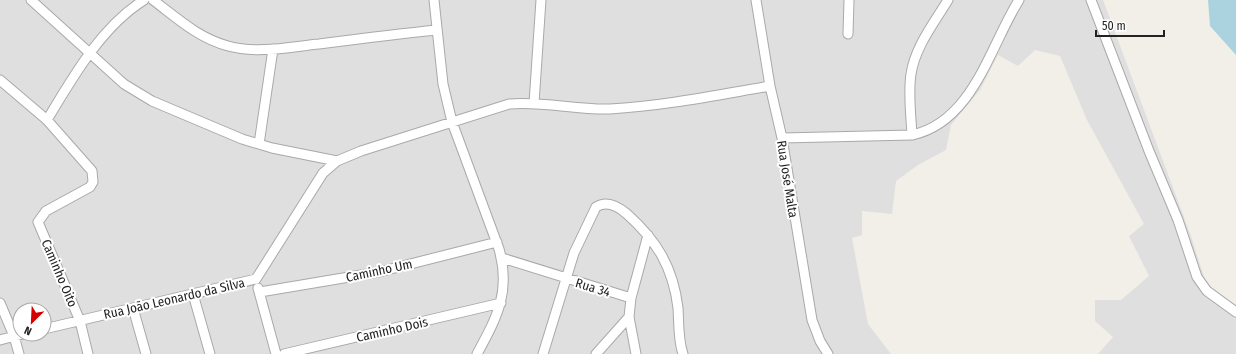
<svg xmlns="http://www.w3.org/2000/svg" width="1236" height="354" viewBox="0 0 1236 354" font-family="'Fira Sans Condensed',sans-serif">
<rect width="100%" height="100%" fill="#f2efe9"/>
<path fill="#e0dfdf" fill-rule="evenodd" d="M0,0H1103L1191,236L1206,283L1236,306V354H1098L1113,337L1095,321V300H1121L1149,276L1129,236L1144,224L1087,120L1060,56L1035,50L1018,66L998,55L980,90L951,125L946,150L918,165L896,181L892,214L862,211V235L852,238L868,324L891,354H0ZM20,310H44V334H20Z"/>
<path fill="#aad3df" d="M1208,0H1236V55L1210,26Z"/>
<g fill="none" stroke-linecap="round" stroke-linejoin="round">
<defs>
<path id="street" d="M31,0L124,84L152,101L242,139L272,148L337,161
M153,0C177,18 198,38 228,46C257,54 289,47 319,44C358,39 397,34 437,30
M434,0L443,84L452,122L499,249C511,292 497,317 477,354
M756,0L770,86L782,138L812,320L820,341L828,354
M1091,0L1149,151L1178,220L1197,277L1207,291L1236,312
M848,34L849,0
M0,80L47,120L92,171L93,182L90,187L46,211L38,222L80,321L88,354
M534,103L541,0
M47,120C73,77 101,27 144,0
M912,135C911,116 908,93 911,74C915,47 934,23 948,0
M782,138L912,135C973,122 990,46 1019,0
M259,144L273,49
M502,258L631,298L629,317L636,354
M258,288L276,354
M260,292L379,272L497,242
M193,294L210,354
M631,298L648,235
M0,303L14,336L19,354
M133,308L146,354
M44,329L256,279L323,173L337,161L361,151L509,104C543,101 576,110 610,109C664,106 717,95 770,86
M0,340L23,334
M284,354L501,303
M543,354L574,253L596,207C607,200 619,207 627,214C657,241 673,267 678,308C679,323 678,340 683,354
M596,354L629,317"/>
</defs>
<use href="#street" stroke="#a9a9a9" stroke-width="11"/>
<use href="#street" stroke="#fff" stroke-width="9"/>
</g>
<g text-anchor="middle" stroke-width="4" stroke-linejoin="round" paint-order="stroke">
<g font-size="13" fill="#222" stroke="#fff">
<text transform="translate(788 179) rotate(81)" y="5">Rua José Malta</text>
<text transform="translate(379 270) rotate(-12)" y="5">Caminho Um</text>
<text transform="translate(60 273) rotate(67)" y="5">Caminho Oito</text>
<text transform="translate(593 287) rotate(17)" y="5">Rua 34</text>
<text transform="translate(174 298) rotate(-13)" y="5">Rua João Leonardo da Silva</text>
<text transform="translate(392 329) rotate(-13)" y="5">Caminho Dois</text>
</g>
</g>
<g transform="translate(32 322) rotate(204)"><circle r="19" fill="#ffffff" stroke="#a7a7a7"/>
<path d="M0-3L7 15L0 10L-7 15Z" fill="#d40000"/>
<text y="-6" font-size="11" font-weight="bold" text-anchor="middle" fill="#222222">N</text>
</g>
<path d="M1096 30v6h68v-6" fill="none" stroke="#222222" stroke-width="2"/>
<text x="1102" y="30" font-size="12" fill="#222222" stroke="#ffffff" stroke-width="3" paint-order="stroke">50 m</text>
</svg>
